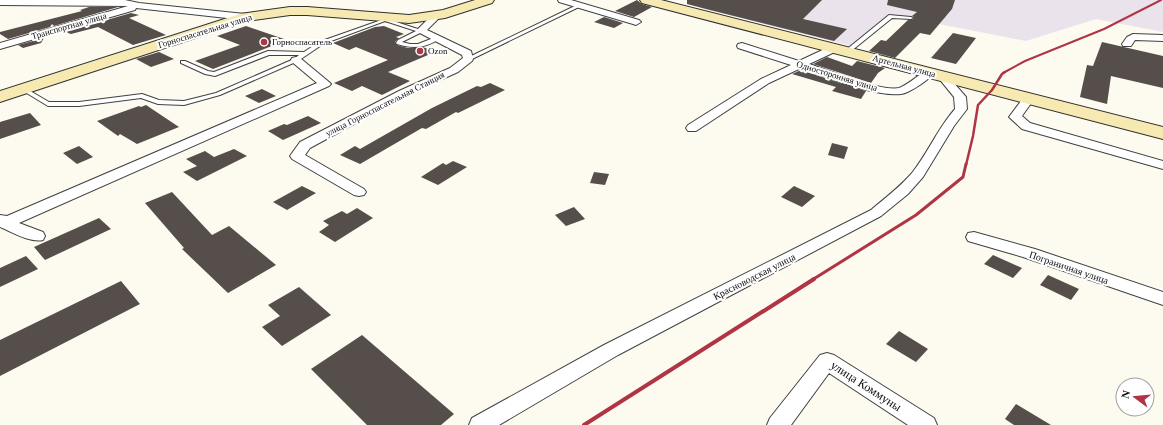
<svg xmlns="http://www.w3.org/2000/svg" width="1163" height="425" viewBox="0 0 1163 425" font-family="Georgia,serif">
<rect width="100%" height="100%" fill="#fdfaf0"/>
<path fill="#eae3eb" d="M714,0H1163V32L1096,19L1026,41L888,14L873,30L851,46L700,8Z"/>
<path fill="#554e4b" d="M637,0L642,4L652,7L634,17L615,11Z
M687,0H822L803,19L847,29L834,41L706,9L687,4Z
M888,0H955L952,9L930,35L920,33L895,58L869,51L881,40L886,41L908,20L914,19V17L912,16L917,12L887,5Z
M89,7H118L54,26L52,24L50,27L8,39L0,34V32L82,11L80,10Z
M131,13L139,15L129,18L166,35L133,45L98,27L71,34L65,32Z
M604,17L623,23L614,28L594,22Z
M246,26L287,40L213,69L195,61L240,45L217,36Z
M384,26L404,34L396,37L399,38L395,42L397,45L408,48L423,47L435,52L388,72L410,81L382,95L362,86L352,91L334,83L388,60L356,47L349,50L333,43L375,27Z
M953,33L976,38L956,64L931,58Z
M44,38L41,43L23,48L18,45Z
M1102,42L1163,56V88L1111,76L1107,104L1080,97L1087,65L1093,66Z
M159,52L174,59L151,67L136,59Z
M827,57L852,66L857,61L885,68L878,73L871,83L813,64Z
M801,70L837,82L866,91L861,99L832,91L836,87L792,74Z
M490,83L505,90L458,113L456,112L426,129L422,128L360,164L340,155L355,146L360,149L432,108L477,86L481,87Z
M262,89L276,96L259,103L245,96Z
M146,105L179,127L137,144L120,134L118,136L97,121L139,106L141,107Z
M30,113L41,125L0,139V122Z
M308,116L321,123L283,140L268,131L284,124L287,125Z
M832,143L848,147L844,159L828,155Z
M79,146L93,157L77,164L63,153Z
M234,149L247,156L197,181L183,172L197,166L186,159L205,151L214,157Z
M453,161L467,167L438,185L421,177L443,163L446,165Z
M594,172L609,174L605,185L590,183Z
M302,186L316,193L287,210L273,202Z
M794,186L815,196L802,207L781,197Z
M172,192L212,235L229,226L276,265L228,293L182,249L184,248L145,203Z
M574,207L585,219L566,226L555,215Z
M357,208L373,218L335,242L319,232L329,225L323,221L342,211L347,214Z
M99,218L111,229L45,260L34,247Z
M993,255L1022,268L1013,278L984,264Z
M26,256L38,269L0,287V268Z
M1048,275L1079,289L1071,300L1040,285Z
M121,281L140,304L0,376V340Z
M299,287L331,315L282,346L262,327L280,316L268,305Z
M899,331L928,349L916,362L886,344Z
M362,335L454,414L441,425H367L311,369Z
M1016,404L1051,425H1014L1005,419Z"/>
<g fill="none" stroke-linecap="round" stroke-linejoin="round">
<defs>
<path id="lane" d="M579,4L583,5L470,60L465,59Z
M889,15L911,17L913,18L911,19L892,18L850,52H846V50Z
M390,17L392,18L390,20L424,31L402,42L410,44H418L436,37L439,39C426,48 412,49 397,44L396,43L398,40L416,31L385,21L323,44L298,61L220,95L184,105L158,104L141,98L79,106H48L20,89L23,87L25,88L49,102H79L142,94L159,100L184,101L216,93L294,59L299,55H269L215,76L205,74L181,63V61H185L208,71L214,72L268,51L304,52L319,42Z"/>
<path id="street" d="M0,0H125L139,3L245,14L250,17L245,20L136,8L135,10L0,49V43L128,6L0,5Z
M558,0H571L639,20L641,22L636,25L633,24L559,2Z
M436,13L441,16L427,30L471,51L473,59L472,61L458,72L407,95L310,148L305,155L364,189L366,192L364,195L359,196L354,195L292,159L290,156L300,142L399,91L450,68L463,58L462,55L416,31L433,14Z
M1133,34L1163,35V41L1135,40L1131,46H1123L1122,44L1127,37Z
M742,43L799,61L831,46H839L840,48L839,50L809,64C827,70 883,92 899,88C906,86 919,75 925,71L929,70L934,73C930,79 908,94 901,94C875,97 827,77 801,68L769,83L696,131H688L686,128L688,125L761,79L791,65L738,48L737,46L738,44Z
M296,57L300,58L329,82L331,84L329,86L19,223L43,232L45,236L43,240C30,243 12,232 0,227V215L7,216L317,83L292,62L291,60L292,58Z
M942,73L946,74L966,97L967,109L954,126L923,177L908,194L881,216L618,355L499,425H469L472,418L604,345L871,210C885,198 900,187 912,173C928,153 938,128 955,109L954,97L937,76Z
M1028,96L1032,97L1034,99L1022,116L1030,123L1163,161V169L1022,129L1009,117L1024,97Z
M974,232L1035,249L1163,292V305L1023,257L968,241L966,237L968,233Z
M827,353L834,355L934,418L937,425H908L829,373L791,425H767L770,418L820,355Z"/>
<path id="secondary" d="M475,0H494L492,3L445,18L409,23L307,15H290L247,21L0,102V91L240,14L290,7H307L409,15L443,10Z
M640,0H661L1163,127V139L642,3Z"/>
</defs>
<use href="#lane" stroke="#414141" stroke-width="2"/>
<use href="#street" stroke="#414141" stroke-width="2"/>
<use href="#secondary" stroke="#303030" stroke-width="2"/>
<use href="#lane" fill="#fff" fill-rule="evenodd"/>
<use href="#street" fill="#fff" fill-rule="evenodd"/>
<use href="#secondary" fill="#f6eab2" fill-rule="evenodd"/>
<path stroke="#af3444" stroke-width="2" d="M1003,73L1025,61L1104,29L1161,0"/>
<path stroke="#af3444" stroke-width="2.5" d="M966,165L973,136L978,105L992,90L1002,74L1005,72"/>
<path stroke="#af3444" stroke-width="3" d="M812,280L916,215L963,177L966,164"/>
<path stroke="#af3444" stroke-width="4" d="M584,425L814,279"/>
</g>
<g fill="#af3444" stroke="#fff" stroke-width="1.5">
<circle cx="264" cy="42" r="4"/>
<circle cx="420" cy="51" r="4"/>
</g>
<g text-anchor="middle" stroke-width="4" stroke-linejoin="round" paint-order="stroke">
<g font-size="9" fill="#0e0e0e" stroke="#fff">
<text transform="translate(69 26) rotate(-16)" y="3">Транспортная улица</text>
<text transform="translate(205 31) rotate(-17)" y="3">Горноспасательная улица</text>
<text transform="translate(904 66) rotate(15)" y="3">Артельная улица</text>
<text transform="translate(837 76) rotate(17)" y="3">Односторонняя улица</text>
<text transform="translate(385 104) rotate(-27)" y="3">улица Горноспасательная Станция</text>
</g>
<g font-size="9" fill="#0e0e0e" stroke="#fff" text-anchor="start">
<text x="272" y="45">Горноспасатель</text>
<text x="428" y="54">Ozon</text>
</g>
<g font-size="10" fill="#0e0e0e" stroke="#fff">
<text transform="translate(1069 267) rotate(19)" y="4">Пограничная улица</text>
<text transform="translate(754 276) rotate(-27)" y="4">Красноводская улица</text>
</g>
<g font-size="12" fill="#0e0e0e" stroke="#fff">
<text transform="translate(866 386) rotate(33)" y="4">улица Коммуны</text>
</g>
</g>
<g transform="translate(1135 397) rotate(286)"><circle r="19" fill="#ffffff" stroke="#9f9f9f"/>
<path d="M0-3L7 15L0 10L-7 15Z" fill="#af3444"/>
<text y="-6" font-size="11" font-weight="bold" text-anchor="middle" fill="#0e0e0e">N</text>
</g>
</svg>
